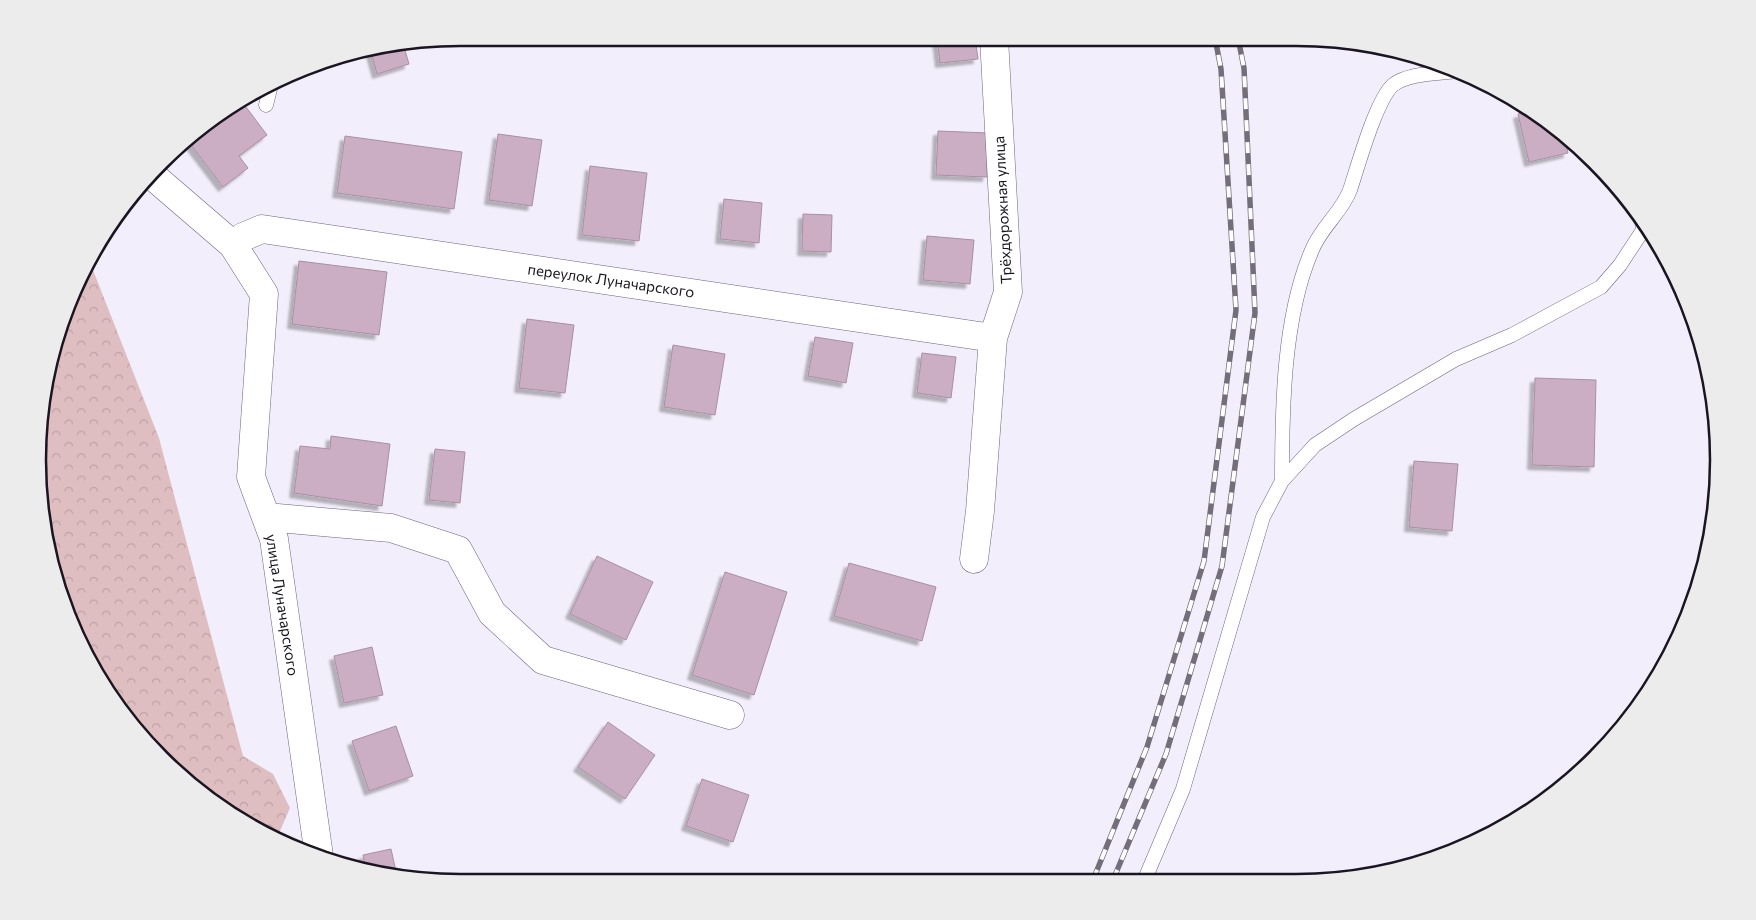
<svg xmlns="http://www.w3.org/2000/svg" width="1756" height="920" viewBox="0 0 1756 920" font-family="Commissioner,sans-serif">
<defs>
<pattern id="forest-crowns" width="20" height="18" patternUnits="userSpaceOnUse" patternTransform="scale(1.25)"><rect width="20" height="18" fill="#dfbec2"/><path d="M2 6a3 3 0 1 1 6 0M12 15a3 3 0 1 1 6 0" fill="none" stroke="#bfa2a6"/></pattern>
<filter id="shadow"><feDropShadow dx="-4.5" dy="4.5" stdDeviation="1" flood-color="#0004"/></filter>
</defs>
<rect width="100%" height="100%" fill="#f3eefb"/>
<path fill="url(#forest-crowns)" d="M91,265L159,438L243,756L273,774L290,808L276,840L161,759L81,647L52,569L38,488L52,351Z"/>
<path fill="#cbaec3" stroke="#aa8ea2" filter="url(#shadow)" d="M937,38H975L978,59L940,63Z
M404,47L409,64L377,74L371,52Z
M243,103L267,135L239,156L248,168L223,187L188,141L203,125Z
M1531,111L1553,125L1564,134L1568,153L1529,162L1518,114Z
M938,131L988,133L987,177L936,175Z
M498,134L542,140L532,206L489,200Z
M345,136L462,152L454,209L337,193Z
M590,166L647,173L639,241L582,235Z
M724,199L762,203L759,243L720,239Z
M803,214L832,215L831,252L802,251Z
M927,236L974,240L970,284L923,280Z
M299,261L387,272L379,335L292,324Z
M527,319L574,325L565,393L519,388Z
M815,337L853,343L846,383L808,376Z
M673,345L725,354L715,415L664,407Z
M922,353L956,357L951,398L917,393Z
M1535,378L1596,380L1594,467L1532,465Z
M331,436L390,444L382,506L294,493L300,446L330,449Z
M435,449L465,452L460,503L429,500Z
M1414,461L1458,464L1452,531L1409,527Z
M597,556L653,582L626,640L570,614Z
M849,563L936,587L922,641L834,616Z
M725,572L787,592L754,695L692,675Z
M372,647L383,695L344,703L334,656Z
M608,722L655,755L625,799L578,767Z
M396,726L413,776L369,791L352,741Z
M702,779L749,795L733,842L686,826Z
M391,849L397,876L366,871L363,855Z"/>
<g fill="none" stroke-linecap="round" stroke-linejoin="round">
<defs>
<path id="lane" d="M266,105L270,89
M1282,481C1282,409 1283,317 1312,250C1321,227 1342,212 1350,190C1358,166 1376,100 1393,85C1408,73 1437,74 1456,71
M1145,879L1183,789L1263,517L1282,481L1315,445L1354,419L1456,359L1512,335L1601,287L1620,265L1643,230L1642,221"/>
<path id="street" d="M154,177L233,245L264,294L251,477L274,539L319,856
M233,245L243,237L262,229L993,338
M266,517L391,528L458,550L492,613L543,660L730,715
M974,559L980,511L993,338L1008,292L994,38"/>
</defs>
<use href="#lane" stroke="#6e637f" stroke-width="15"/>
<use href="#street" stroke="#6e637f" stroke-width="29"/>
<use href="#lane" stroke="#fff" stroke-width="14"/>
<use href="#street" stroke="#fff" stroke-width="28"/>
<defs>
<path id="rail" d="M1093,880L1147,747L1204,561L1236,310L1221,69L1215,38
M1113,880L1166,754L1222,566L1255,313L1244,68L1238,38"/>
</defs>
<use href="#rail" stroke="#736e7a" stroke-width="5.5"/>
<use href="#rail" stroke="#fff" stroke-width="4" stroke-dasharray="11" stroke-linecap="butt"/>
</g>
<g text-anchor="middle" stroke-width="5" stroke-linejoin="round" paint-order="stroke">
<g font-size="15" fill="#1a1520" stroke="#fff">
<text transform="translate(1003 210) rotate(-93)" y="5">Трёхдорожная улица</text>
<text transform="translate(611 281) rotate(8)" y="5">переулок Луначарского</text>
<text transform="translate(282 605) rotate(81)" y="5">улица Луначарского</text>
</g>
</g>
<path d="M0 0H1756V920H0ZM460 46H1296A414 414 0 0 1 1710 460V460A414 414 0 0 1 1296 874H460A414 414 0 0 1 46 460V460A414 414 0 0 1 460 46Z" fill="#edeced" fill-rule="evenodd"/>
<path fill="none" stroke="#1a1520" stroke-width="2.5" d="M460 46H1296A414 414 0 0 1 1710 460V460A414 414 0 0 1 1296 874H460A414 414 0 0 1 46 460V460A414 414 0 0 1 460 46Z"/>
</svg>
